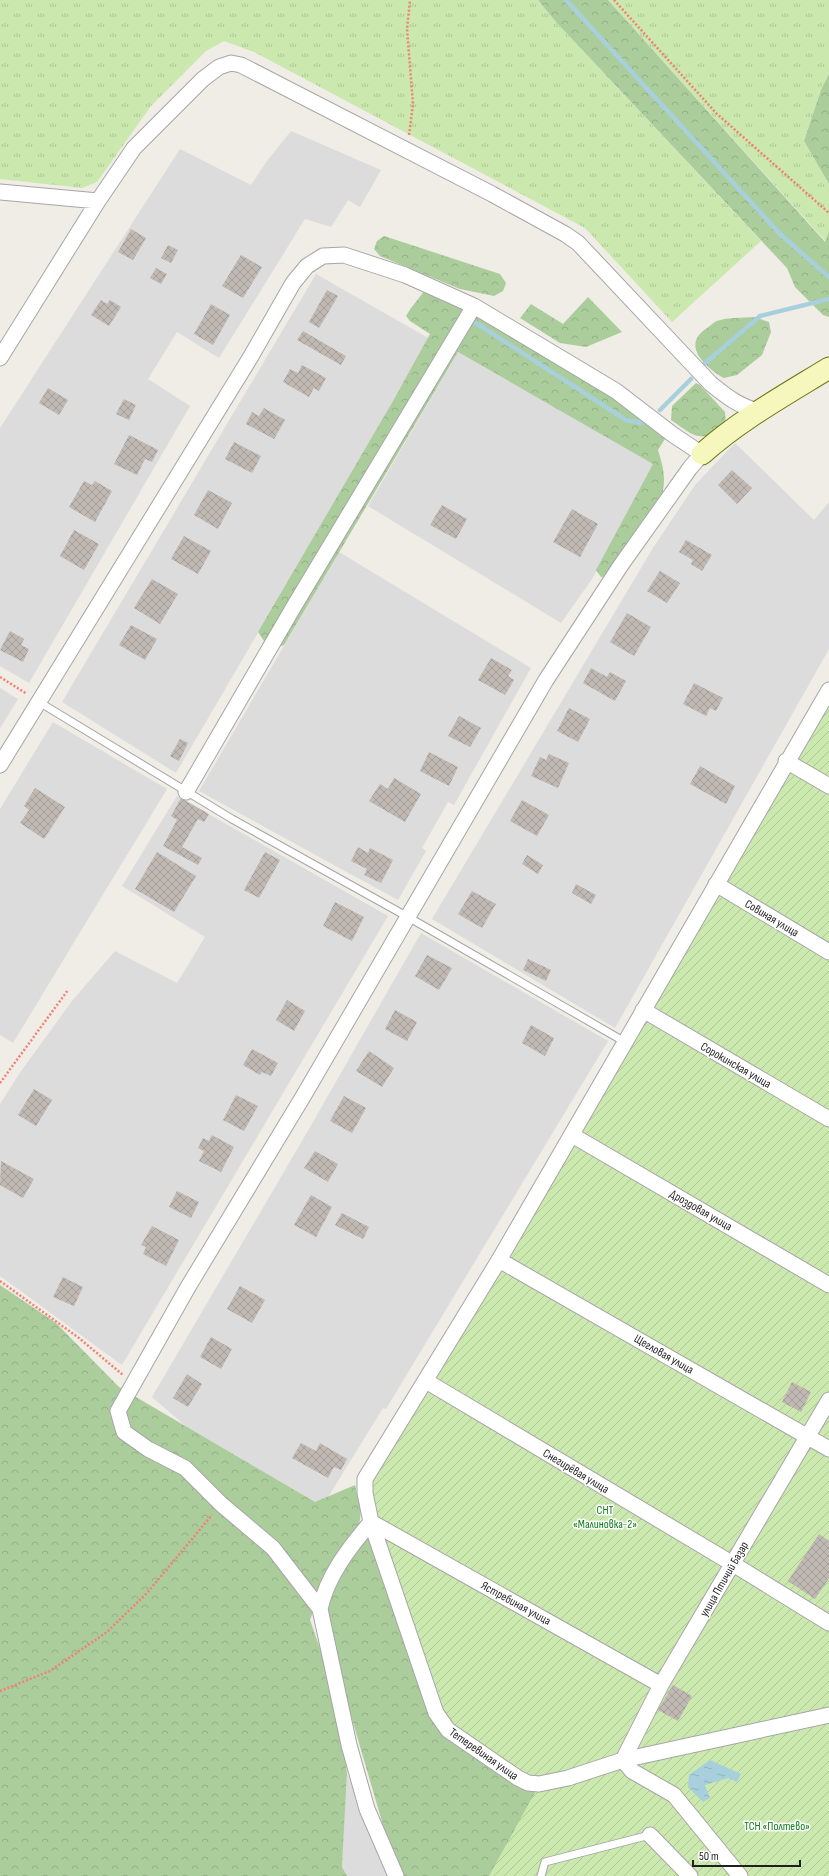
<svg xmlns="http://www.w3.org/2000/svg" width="829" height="1876" viewBox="0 0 829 1876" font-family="'Sofia Sans Condensed',sans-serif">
<defs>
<pattern id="grass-tufts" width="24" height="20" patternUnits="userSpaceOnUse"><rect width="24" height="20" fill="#cbe8ae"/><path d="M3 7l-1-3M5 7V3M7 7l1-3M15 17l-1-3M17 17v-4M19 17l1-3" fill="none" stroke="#aec795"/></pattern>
<pattern id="forest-crowns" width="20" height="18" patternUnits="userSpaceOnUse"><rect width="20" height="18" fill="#abcd9c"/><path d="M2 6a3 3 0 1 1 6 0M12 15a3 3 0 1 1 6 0" fill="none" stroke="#93b086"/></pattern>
<pattern id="garden-furrows" width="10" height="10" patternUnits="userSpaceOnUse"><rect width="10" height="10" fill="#cbe8ae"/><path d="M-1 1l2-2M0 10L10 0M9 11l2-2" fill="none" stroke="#aec795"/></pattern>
<pattern id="water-ripples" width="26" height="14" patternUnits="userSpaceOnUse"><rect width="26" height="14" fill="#a8d0dc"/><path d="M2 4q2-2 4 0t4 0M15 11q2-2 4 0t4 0" fill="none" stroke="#90b2bc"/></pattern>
<pattern id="building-cross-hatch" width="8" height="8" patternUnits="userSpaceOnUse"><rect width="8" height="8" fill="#c0b8b2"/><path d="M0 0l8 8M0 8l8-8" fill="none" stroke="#a59e99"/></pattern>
</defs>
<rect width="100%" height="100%" fill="#f0ece6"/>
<path fill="#dddcdc" d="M291,131L381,170L360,207L348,200L331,227L305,219L219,358L177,332L148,379L190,406L29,683L0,666V428L180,149L251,185L267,161Z
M316,274L430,339L176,773L62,702Z
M458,352L654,464L592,579L561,623L368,506Z
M735,443L814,520L829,502V649L615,1028L432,919L653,548L695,485Z
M339,552L531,668L454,805L448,802L422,848L426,851L398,900L199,791Z
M0,688L18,699L0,728Z
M53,722L167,789L13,1043L0,1035V809Z
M177,796L388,916L122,1365L0,1276V1104L19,1074L72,1001L115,951L177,983L205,937L122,886Z
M421,933L608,1041L386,1409L383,1408L301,1541L225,1460L152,1397L309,1129Z
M347,1773L391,1876H347L342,1867Z"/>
<path fill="url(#grass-tufts)" d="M0,0H538L556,22L761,241L672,322L585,228L254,52L224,41L206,51L151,106L97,182L82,188L0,179Z
M608,0H829V74L821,90L804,141L829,184V232L826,242Z"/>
<path fill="url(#forest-crowns)" d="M538,0H608L825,242L829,232V317L823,315L795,287L787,268L556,22Z
M829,74V184L804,141L821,90Z
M384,236L500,274L506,283L503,291L494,296L460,289L380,256L374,249L377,241Z
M426,289C511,325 588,381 664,433L665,439L658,450C662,463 666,476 663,490C659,514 624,555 609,576L601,577L596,570L653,464L458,352L284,645L275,648L268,647L258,632L393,401L430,334L410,321L406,316L411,308Z
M588,297L622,332L586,347L560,343L520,318L531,304L563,324Z
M754,317L769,322L771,332L762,355L737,375L724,378C706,368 680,345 707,328C710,326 714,322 717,321C728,317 743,318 754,317Z
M696,383L700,385L725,412L726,425C699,444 696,437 671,420L672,406Z
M0,1285L56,1323L119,1387L315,1502L355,1485L361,1511L359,1526L326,1576L310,1620L337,1697L347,1773L342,1867L347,1876H0Z
M370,1530L540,1791L536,1876H402L390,1849L326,1630L329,1598L352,1554Z"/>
<path fill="url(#garden-furrows)" d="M829,690V1876H489L539,1785L448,1730L365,1493Z"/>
<path fill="url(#water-ripples)" d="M710,1760L741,1774L737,1782L728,1778L705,1785L710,1798L703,1802L688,1787L689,1775Z"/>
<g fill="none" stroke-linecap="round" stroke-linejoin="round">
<path stroke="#a8d0dc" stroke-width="4.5" d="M566,0L780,234L829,277
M476,323L626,420L641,423
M703,365L760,316L829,299
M660,410L691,379"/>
</g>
<path fill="url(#building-cross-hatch)" d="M131,229L146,238L133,260L118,252Z
M168,245L178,250L171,263L161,258Z
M241,255L262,267L243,298L222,286Z
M156,268L167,274L161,284L150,278Z
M327,290L338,296L319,328L309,322Z
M101,300L107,304L110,300L121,307L109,326L91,315Z
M211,304L230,315L213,345L194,334Z
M303,331L346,356L341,365L297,340Z
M302,365L326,378L319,391L314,388L309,397L283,382L290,369L298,373Z
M48,388L68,400L59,415L39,403Z
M124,399L136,405L129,420L116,414Z
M264,408L285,420L274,439L246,424L252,412L259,416Z
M129,435L158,450L152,462L145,459L137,475L114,464Z
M234,442L261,456L252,473L225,459Z
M732,470L752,488L737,504L718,485Z
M84,481L92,485L95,481L112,491L95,522L69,507Z
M208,490L232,503L218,529L194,515Z
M442,505L467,519L456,539L430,525Z
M572,509L598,524L580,557L553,542Z
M74,530L99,544L84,570L60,556Z
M184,536L211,551L198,574L171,559Z
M686,540L712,555L702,571L691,564L693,560L679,552Z
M660,571L680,583L667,603L647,591Z
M152,579L178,594L160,624L134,608Z
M627,613L651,627L634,656L610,642Z
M131,625L157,639L145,660L119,645Z
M10,631L24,639L21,645L29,649L23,662L0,650Z
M491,658L512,670L508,676L514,680L505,695L478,680Z
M591,668L607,677L610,672L626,681L615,701L583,683Z
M694,683L723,698L716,711L710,708L706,716L683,704Z
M569,708L590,719L578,742L557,731Z
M459,716L481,728L470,747L448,736Z
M180,739L188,743L179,761L170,756Z
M429,752L458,767L449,786L420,771Z
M549,754L569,763L558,788L531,776L540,757L546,760Z
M700,766L735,786L726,804L690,784Z
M394,778L421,794L405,822L369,801L380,784L388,789Z
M35,788L65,807L44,839L20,823L29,810L24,806Z
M181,798L209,814L204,822L198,819L182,847L202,858L198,865L163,846L177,820L171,816Z
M522,800L549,815L537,836L510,821Z
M358,847L368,853L370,848L393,860L381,883L364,875L367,869L351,861Z
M157,852L196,876L174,912L135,889Z
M265,852L280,860L259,898L244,890Z
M527,855L543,865L538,874L522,864Z
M576,884L596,895L591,904L572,893Z
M472,891L496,904L482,928L458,914Z
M335,902L364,917L352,941L323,926Z
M427,955L452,968L439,990L415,976Z
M528,959L551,970L546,981L523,970Z
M287,1000L305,1011L294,1031L276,1020Z
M395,1010L417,1022L407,1041L385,1029Z
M531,1025L554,1038L545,1056L522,1043Z
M252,1049L278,1063L271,1076L262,1072L260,1075L243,1065Z
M369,1051L394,1068L382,1087L356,1071Z
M34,1089L52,1100L36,1126L18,1115Z
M236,1095L258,1106L244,1131L223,1120Z
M344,1096L366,1108L352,1133L330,1121Z
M212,1135L234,1147L221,1172L199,1161L204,1151L198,1148L203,1138L209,1141Z
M315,1151L338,1164L328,1182L304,1168Z
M1,1161L34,1179L23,1198L0,1185Z
M177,1191L199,1202L191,1218L169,1207Z
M311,1195L332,1207L316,1237L294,1225Z
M342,1213L369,1227L363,1239L335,1225Z
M152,1226L179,1240L166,1266L143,1254L146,1247L141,1245Z
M63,1277L83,1287L74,1306L53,1297Z
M240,1286L265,1300L252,1323L227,1309Z
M211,1337L232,1349L221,1369L200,1357Z
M187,1374L202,1384L188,1407L173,1398Z
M792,1382L811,1392L801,1412L782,1402Z
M301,1443L316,1451L320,1443L347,1459L341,1470L334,1467L328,1478L292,1458Z
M819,1534L829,1541V1578L815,1599L788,1581Z
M673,1685L692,1696L678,1721L658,1710Z"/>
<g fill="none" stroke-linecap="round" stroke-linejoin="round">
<defs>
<path id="lane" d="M39,702L232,819L408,917L625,1042
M541,1876L545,1862L650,1835"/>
<path id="street" d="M0,192L98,201
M0,358L98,201L134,148L203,79L219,67L231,63L241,65L492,194L565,234L578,243L711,384C726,396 738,406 758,411
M829,690L499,1260L365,1479V1493L371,1522L436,1713L448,1730L518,1778L528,1783L539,1784L568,1778L623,1760L829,1715
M786,761L829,786
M0,765L250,358L293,283L307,266L323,256L344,255L405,275L474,306L616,391L672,434L702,454L690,468L621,565L546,680L304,1095L188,1287L118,1411L124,1432L148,1449L185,1468L221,1504L273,1548L320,1609L349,1745L367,1809L396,1876
M186,792L293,608L474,306
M716,884L829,952
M643,1010L829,1119
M572,1135L829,1285
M499,1260L829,1449
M426,1381L733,1564L829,1623
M371,1522L661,1685
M320,1609C327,1576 349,1548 371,1522
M650,1835L690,1876
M740,1876L674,1795L632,1771L623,1760L661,1685L829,1400"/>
<path id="secondary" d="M702,454C740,420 785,395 829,368"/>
</defs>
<use href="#lane" stroke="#a6a6a6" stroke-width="9"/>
<use href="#street" stroke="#a6a6a6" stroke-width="17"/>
<use href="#secondary" stroke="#697409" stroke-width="23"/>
<path stroke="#f57f72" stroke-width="2.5" stroke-dasharray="2 2" stroke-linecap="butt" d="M614,0L716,113L829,213
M409,135L413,104L407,29L410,0
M0,677L27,694
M0,1083L68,990
M0,1281L79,1338L123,1375
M0,1691L50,1671L107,1632L147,1593L212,1515"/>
<use href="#lane" stroke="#fff" stroke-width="7"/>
<use href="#street" stroke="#fff" stroke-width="15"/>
<use href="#secondary" stroke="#f5f7bc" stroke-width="21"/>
</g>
<g text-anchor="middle" stroke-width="3" stroke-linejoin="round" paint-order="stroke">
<g font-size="12" fill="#1f1f1f" stroke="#fff">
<text transform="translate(772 918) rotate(31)" y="4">Совиная улица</text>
<text transform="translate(736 1065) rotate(30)" y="4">Сорокинская улица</text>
<text transform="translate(701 1210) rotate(30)" y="4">Дроздовая улица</text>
<text transform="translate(664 1354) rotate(30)" y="4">Щегловая улица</text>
<text transform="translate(576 1471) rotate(31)" y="4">Снегирёвая улица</text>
<text transform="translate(724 1579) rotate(-60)" y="4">улица Птичий Базар</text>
<text transform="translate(516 1603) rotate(29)" y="4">Ястребиная улица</text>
<text transform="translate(484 1754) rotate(35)" y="4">Тетеревиная улица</text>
</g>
<g font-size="12" fill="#0f7b18" stroke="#fff">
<text x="605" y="1514">СНТ<tspan x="605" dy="14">«Малиновка-2»</tspan></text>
<text x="777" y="1830">ТСН «Полтево»</text>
</g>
</g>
<path d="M693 1860v6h107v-6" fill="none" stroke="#1f1f1f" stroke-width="2"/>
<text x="699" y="1860" font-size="12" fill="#1f1f1f" stroke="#ffffff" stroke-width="3" paint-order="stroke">50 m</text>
</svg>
